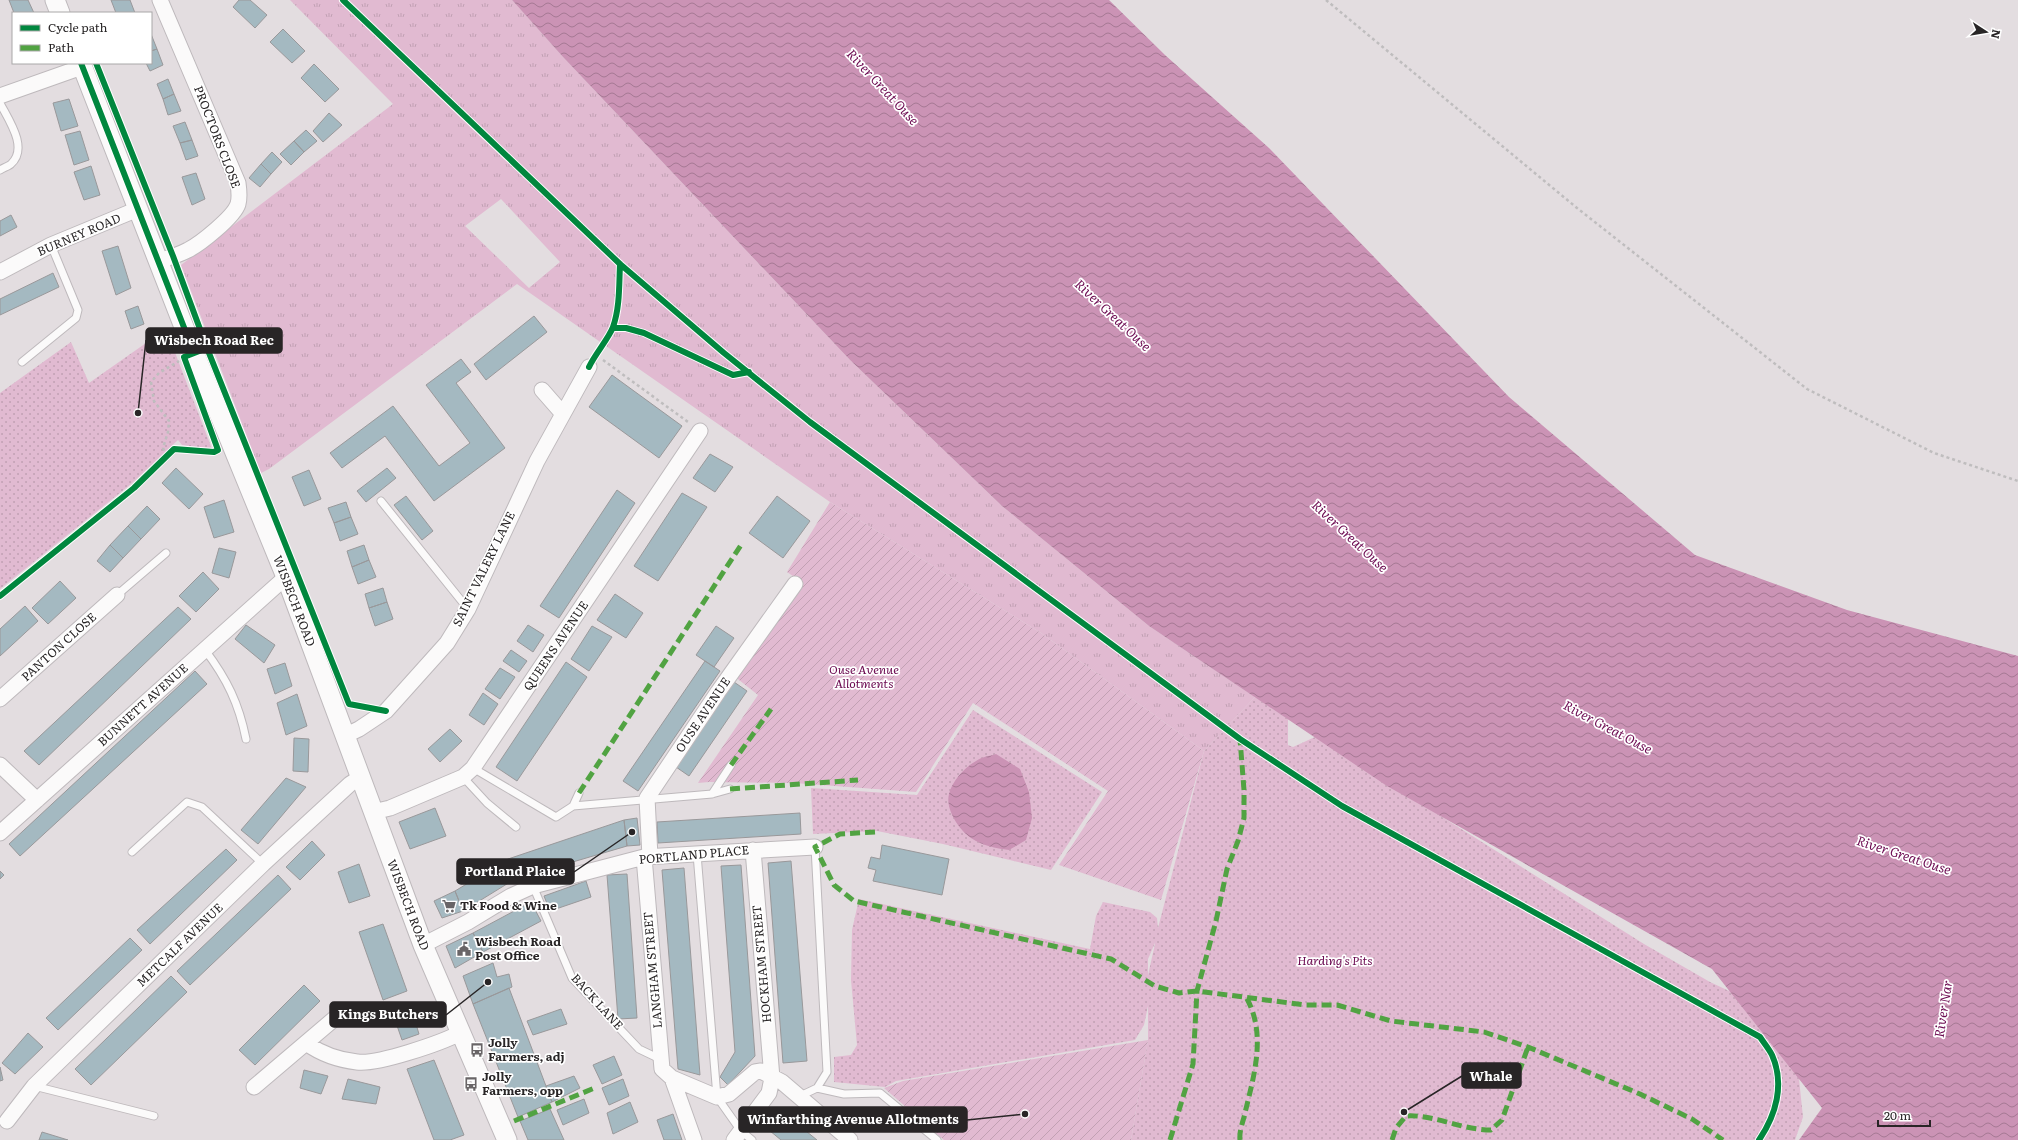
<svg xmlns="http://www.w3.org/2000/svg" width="2018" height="1140" viewBox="0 0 2018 1140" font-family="Literata,serif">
<defs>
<pattern id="grass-tufts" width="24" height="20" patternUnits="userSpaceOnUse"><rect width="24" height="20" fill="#e1bad1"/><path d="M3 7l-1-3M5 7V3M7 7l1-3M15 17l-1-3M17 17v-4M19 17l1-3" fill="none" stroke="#c1a0b3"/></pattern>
<pattern id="park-dots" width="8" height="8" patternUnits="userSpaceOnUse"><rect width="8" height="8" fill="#e1bad1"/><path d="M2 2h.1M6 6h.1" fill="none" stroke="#c1a0b3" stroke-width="1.8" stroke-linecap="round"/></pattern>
<pattern id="garden-furrows" width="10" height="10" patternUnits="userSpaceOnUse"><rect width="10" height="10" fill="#e1bad1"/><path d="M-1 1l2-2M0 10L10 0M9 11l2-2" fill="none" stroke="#c1a0b3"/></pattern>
<pattern id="water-waves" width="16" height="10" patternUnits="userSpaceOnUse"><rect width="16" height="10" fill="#cb93b5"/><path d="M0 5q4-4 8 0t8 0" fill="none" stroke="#a57893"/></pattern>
</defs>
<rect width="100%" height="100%" fill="#e3dde0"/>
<path fill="url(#grass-tufts)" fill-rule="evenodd" d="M290,0H512L563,57L850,360L1002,506L1149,626L1255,697L1204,751L1041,633L830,502L517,284L269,469L261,473L181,265L393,104ZM501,199L560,262L529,288L465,226Z"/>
<path fill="url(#park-dots)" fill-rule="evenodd" d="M166,329L212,449L182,445L178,440L131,484L0,589V393L71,342L89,383Z
M1255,697L1288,719V745L1293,747L1315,737L1644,944L1710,982L1761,1006L1797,1060L1803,1117L1795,1140H1131L1148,1040V1006L1144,1025L1135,1040L896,1081L885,1087L834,1082V1057L851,1055L857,1045L851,980L852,930L859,899L1090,949L1096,916L1103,902L1150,912L1157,918L1158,928L1204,751ZM1155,943V944L1148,975V959Z
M973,710L1102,792L1051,870L943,844L877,831L813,834L811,788L917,795Z"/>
<path fill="url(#garden-furrows)" d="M830,502L1041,633L1204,751L1161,900L1059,865L1108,791L973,703L916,792L794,783L709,782L698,783L758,695L734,676L803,583L787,572Z
M1148,1040L1131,1140H944L884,1088L903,1081Z"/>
<path fill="url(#water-waves)" d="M512,0H1109L1165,55L1269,148L1509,397L1695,555L1847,610L2018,656V1140H1799L1822,1108L1712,969L1387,786L1149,626L1002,506L850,360L563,57Z
M996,754L1020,769L1029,792L1032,818L1026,840L1009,850C995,848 983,846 971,838C959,830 945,809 949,794C952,781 965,767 976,761C981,757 990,756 996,754Z"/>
<path fill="#a4b9c1" stroke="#99989a" d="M9,0H28L34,13H14Z
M111,0H130L135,13H116Z
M239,0H250L267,15L255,28L233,7Z
M283,29L305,51L292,63L270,42Z
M151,34L157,49L151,51Z
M157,49L163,65L150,71L146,63H151V51Z
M314,64L339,89L325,102L301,78Z
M168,79L174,94L163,99L157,84Z
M174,94L181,111L168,115L163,99Z
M69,99L78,126L61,131L53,103Z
M329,113L342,125L323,142L313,131Z
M185,122L192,140L180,143L173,126Z
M306,130L317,141L304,152L294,141Z
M80,131L89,160L74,165L65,135Z
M192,140L198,156L186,160L180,143Z
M294,141L304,152L291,165L280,154Z
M272,152L282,162L271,174L261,164Z
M261,164L271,174L260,187L249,178Z
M91,166L100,195L84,200L74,172Z
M196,173L205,199L192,205L182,177Z
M11,215L17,227L0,236V221Z
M118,246L131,288L116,295L102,251Z
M53,273L59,287L0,315V299Z
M138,306L144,324L131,329L125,311Z
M534,316L547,332L486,380L474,364Z
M461,359L471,372L456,383L505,448L434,501L385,436L342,468L330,453L393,406L439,466L470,443L426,385Z
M612,375L682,426L659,458L589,407Z
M710,454L733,467L715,492L693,478Z
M176,468L203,494L189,509L162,483Z
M387,468L396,478L366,502L357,491Z
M309,470L321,499L304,506L292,477Z
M617,490L635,503L559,618L540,606Z
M682,493L707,507L658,581L634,566Z
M406,496L433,531L422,540L394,505Z
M777,496L810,521L783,558L749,533Z
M224,500L234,532L214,538L204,507Z
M346,502L351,517L334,523L328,508Z
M147,506L160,519L141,539L128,526Z
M351,517L358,534L340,541L334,523Z
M128,526L141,539L123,558L110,545Z
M110,545L123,558L110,572L97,561Z
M364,545L369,560L352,567L347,551Z
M219,548L236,552L229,578L212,573Z
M369,560L376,577L358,584L352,567Z
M203,572L219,589L196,612L179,596Z
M60,581L76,598L48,624L32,608Z
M383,588L387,602L369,608L365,594Z
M615,594L643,613L626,638L597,620Z
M387,602L393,619L375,626L369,608Z
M25,606L38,621L0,656V629Z
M178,607L191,619L39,765L24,751Z
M246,625L275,645L264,663L235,639Z
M528,625L544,635L533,652L517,641Z
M592,626L612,637L589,671L571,659Z
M716,626L734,638L714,667L696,655Z
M511,650L527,661L519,672L503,661Z
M705,661L720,671L638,791L623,781Z
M566,662L587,677L517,781L496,767Z
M285,663L292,686L275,694L267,669Z
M500,668L515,677L500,699L485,689Z
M195,671L207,684L20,856L9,844Z
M734,682L747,691L689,776L676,767Z
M483,693L498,704L484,725L469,715Z
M297,694L307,726L286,735L277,703Z
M450,729L462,741L440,762L428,749Z
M294,738L309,739L308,772L293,771Z
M286,778L306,787L258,844L241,830Z
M435,808L446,836L410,849L399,822Z
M800,813L801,834L658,843L657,822Z
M637,818L640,845L627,846L624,820Z
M624,820L627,846L515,879L463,911L455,891L508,859Z
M312,841L325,855L300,880L286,867Z
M882,845L949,859L942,895L873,881L876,870L868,868L871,857L880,859Z
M226,849L237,860L150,944L137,930Z
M791,861L807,1061L783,1063L768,863Z
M359,864L370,896L349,903L338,872Z
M741,865L755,1056L728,1085L720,1077L735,1052L721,866Z
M684,868L700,1075L678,1069L662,870Z
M0,871L4,875L0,879Z
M627,874L637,1018L618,1019L607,875Z
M278,875L291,889L190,985L177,971Z
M586,881L591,897L550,911L544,896Z
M455,891L463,911L442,918L434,901Z
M531,902L541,921L483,952L473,933Z
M383,924L407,991L383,1000L359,932Z
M473,933L483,952L455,968L446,946Z
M130,938L142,950L58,1030L46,1018Z
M493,963L497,977L509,974L512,987L473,1004L463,976Z
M171,976L187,992L91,1085L75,1069Z
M304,985L320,1001L255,1065L239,1050Z
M509,988L552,1102L518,1117L473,1004Z
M561,1009L567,1024L533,1035L527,1021Z
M412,1011L419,1034L402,1040L394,1017Z
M28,1033L43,1047L15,1074L2,1063Z
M614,1056L622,1075L602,1084L593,1065Z
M434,1060L464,1135L450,1140H434L407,1069Z
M0,1067L3,1080L0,1081Z
M304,1070L328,1076L321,1094L300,1088Z
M574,1076L580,1088L552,1102L546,1086Z
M348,1079L380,1087L376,1104L342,1099Z
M623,1079L629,1096L609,1105L602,1088Z
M584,1099L589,1113L563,1125L557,1110Z
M630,1102L638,1122L613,1134L607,1113Z
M550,1109L564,1140H528L520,1121Z
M779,1109L817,1140H781L764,1126Z
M673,1114L682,1140H664L657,1120Z
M42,1132L68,1140H39Z"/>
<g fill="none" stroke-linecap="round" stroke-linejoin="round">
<defs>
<path id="service" d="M0,103C8,119 29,148 11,164C9,166 3,168 0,170
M22,362L76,318L78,310L51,245
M381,501L468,609
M117,595L166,553
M205,650C227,679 239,704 246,739
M473,768L556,817L573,806L579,793
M463,777L487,803L516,827
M730,789L712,794L731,765
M573,806L712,794
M132,852L187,802L202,807L263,864
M697,854L717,1097L741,1131L752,1140
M533,886L572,978L639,1049L660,1059
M34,1086L154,1116
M817,1088L844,1094L880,1093L937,1140
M798,1097L817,1088L827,1072L815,847"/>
<path id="minor" d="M0,96L82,67
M158,261C168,258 179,255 188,250C200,244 234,217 238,204C240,197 239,190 238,183L160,0
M0,272L51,245L138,209
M542,390L563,414
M0,699L117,595
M344,736L359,729L386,711L447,643L468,609L537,461L589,367
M0,765L37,800
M373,812L390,808L463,777L473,768L700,431
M0,833L286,577
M644,857L662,1069L672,1078L717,1097L729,1094L755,1072L761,1071L782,1082L850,1140
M650,857L647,798L718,692L795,584
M423,945L468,922L511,896L533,886L644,857L815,847
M306,1043C320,1053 339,1060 357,1062C377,1065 441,1043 460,1033
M672,1078L694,1140
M254,1087L334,1019
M7,1121L34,1086L263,864L350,784L361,777
M734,1140L769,1093L772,1078L753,850"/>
<path id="tertiary" d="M55,0L60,13
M81,63L191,345L286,577L423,945L507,1140"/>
</defs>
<use href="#service" stroke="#beb9bc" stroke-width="9"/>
<use href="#minor" stroke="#beb9bc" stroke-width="17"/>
<use href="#tertiary" stroke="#beb9bc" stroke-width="21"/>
<path stroke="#bfbdbe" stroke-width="2.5" stroke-dasharray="3 3" stroke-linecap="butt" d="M1326,0L1577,208L1807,389L1934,453L2018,481
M603,360L688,422
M167,456L163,448L168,432L169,421L154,401L151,382L159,373L179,361"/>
<use href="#service" stroke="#fbfafa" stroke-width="7"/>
<use href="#minor" stroke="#fbfafa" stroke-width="15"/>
<use href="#tertiary" stroke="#fbfafa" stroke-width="19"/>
<path stroke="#51a342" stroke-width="5" stroke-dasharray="10 5" stroke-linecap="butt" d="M731,765L771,709
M730,789L858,780
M579,793L741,545
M875,832L840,834L815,847L834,885L854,901L1111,959L1155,986L1179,993L1197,991L1305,1005H1337L1391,1021L1484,1032L1528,1047L1640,1094L1692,1119L1723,1140
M514,1121L597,1087
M1170,1140L1193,1064L1197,991L1216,921L1227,869L1238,841L1244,818V790L1240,739
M1240,1140C1239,1131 1243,1122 1245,1113C1254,1075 1267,1034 1246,997
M1392,1140L1396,1128L1406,1116C1434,1114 1461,1130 1491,1130L1502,1120L1528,1047"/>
<defs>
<path id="cycleway" d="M343,0L620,264L724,353L810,422L1240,739L1342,806L1760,1037C1764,1043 1769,1049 1772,1055C1785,1084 1776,1115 1759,1140
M81,63L194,353
M96,63L173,256L207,348L349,704L386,711
M613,328H626L644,333L733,375L749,372
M589,367C595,354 609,338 613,327C620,307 619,285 620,264
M0,596L134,488L174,449L214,452L218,450L184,357L207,348"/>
</defs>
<use href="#cycleway" stroke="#fff" stroke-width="8"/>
<use href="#cycleway" stroke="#00873e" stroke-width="6"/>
</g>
<defs>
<symbol id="supermarket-bare" viewBox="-9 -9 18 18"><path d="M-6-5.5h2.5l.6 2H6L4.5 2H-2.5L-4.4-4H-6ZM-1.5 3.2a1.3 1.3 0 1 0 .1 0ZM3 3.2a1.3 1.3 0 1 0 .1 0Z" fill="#696567" stroke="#fff" stroke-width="2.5" paint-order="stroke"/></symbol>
<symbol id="civic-bare" viewBox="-9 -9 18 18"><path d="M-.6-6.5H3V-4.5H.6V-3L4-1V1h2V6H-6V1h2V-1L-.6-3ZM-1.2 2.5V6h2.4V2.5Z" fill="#696567" stroke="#fff" stroke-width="2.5" paint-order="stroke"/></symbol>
<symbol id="bus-bare" viewBox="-9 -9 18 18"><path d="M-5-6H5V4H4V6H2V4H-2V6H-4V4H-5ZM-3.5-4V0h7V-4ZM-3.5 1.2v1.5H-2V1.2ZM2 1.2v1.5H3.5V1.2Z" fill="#696567" stroke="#fff" stroke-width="2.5" paint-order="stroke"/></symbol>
</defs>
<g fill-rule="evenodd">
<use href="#supermarket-bare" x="439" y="896" width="20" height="20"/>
<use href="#civic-bare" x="454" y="939" width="20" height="20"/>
<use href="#bus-bare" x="467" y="1040" width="20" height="20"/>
<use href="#bus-bare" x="461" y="1074" width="20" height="20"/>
</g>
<g text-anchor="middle" stroke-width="3.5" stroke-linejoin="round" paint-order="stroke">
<g font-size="12" fill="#282526" stroke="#fff">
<text transform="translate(217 137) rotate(69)" y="4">PROCTORS CLOSE</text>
<text transform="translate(79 235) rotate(-23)" y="4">BURNEY ROAD</text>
<text transform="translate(484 569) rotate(-64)" y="4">SAINT VALERY LANE</text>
<text transform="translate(294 601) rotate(69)" y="4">WISBECH ROAD</text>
<text transform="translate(556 646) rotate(-56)" y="4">QUEENS AVENUE</text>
<text transform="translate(59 647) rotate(-42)" y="4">PANTON CLOSE</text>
<text transform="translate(143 705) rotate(-42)" y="4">BUNNETT AVENUE</text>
<text transform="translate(703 715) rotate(-56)" y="4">OUSE AVENUE</text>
<text transform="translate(694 855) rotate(-5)" y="4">PORTLAND PLACE</text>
<text transform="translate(408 905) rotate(69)" y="4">WISBECH ROAD</text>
<text transform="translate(180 945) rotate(-44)" y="4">METCALF AVENUE</text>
<text transform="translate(762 964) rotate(-95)" y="4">HOCKHAM STREET</text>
<text transform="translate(653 970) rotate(-95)" y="4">LANGHAM STREET</text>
<text transform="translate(597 1002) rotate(48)" y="4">BACK LANE</text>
</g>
<g font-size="12" font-style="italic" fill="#6b0950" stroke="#fff">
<text x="864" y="674">Ouse Avenue<tspan x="864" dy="14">Allotments</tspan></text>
<text x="1335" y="965">Harding's Pits</text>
</g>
<g font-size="12" font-weight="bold" fill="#282526" stroke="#fff" text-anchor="start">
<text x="460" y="910">Tk Food &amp; Wine</text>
<text x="475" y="946">Wisbech Road<tspan x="475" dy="14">Post Office</tspan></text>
<text x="488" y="1047">Jolly<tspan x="488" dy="14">Farmers, adj</tspan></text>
<text x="482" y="1081">Jolly<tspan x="482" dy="14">Farmers, opp</tspan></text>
</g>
<g font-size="13" font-style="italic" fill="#6c0a51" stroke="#fff">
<text transform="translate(883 87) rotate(47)" y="5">River Great Ouse</text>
<text transform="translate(1113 315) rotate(43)" y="5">River Great Ouse</text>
<text transform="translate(1350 536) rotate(43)" y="5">River Great Ouse</text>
<text transform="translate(1608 727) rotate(28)" y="5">River Great Ouse</text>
<text transform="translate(1904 855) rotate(18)" y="5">River Great Ouse</text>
<text transform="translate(1943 1009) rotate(-81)" y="5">River Nar</text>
</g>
</g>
<path fill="none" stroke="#282526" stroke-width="1.5" d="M138 413L146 340M632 832L574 872M488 982L446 1015M1404 1112L1462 1076M1025 1114L967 1120"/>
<g fill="#282526" stroke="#fff" stroke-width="1.5">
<circle cx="138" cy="413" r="4"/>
<circle cx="632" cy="832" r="4"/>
<circle cx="488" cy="982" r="4"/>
<circle cx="1404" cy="1112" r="4"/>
<circle cx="1025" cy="1114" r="4"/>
</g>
<g fill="#282526" stroke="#282526" stroke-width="1.5">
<rect x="146" y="328" width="136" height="25" rx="4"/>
<rect x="457" y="859" width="117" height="25" rx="4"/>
<rect x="330" y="1002" width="116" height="25" rx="4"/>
<rect x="1462" y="1063" width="59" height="25" rx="4"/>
<rect x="739" y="1107" width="228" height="25" rx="4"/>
</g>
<g font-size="13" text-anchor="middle" font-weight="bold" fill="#fff">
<text x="214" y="345">Wisbech Road Rec</text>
<text x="515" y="876">Portland Plaice</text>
<text x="388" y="1019">Kings Butchers</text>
<text x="1491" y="1081">Whale</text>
<text x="853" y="1124">Winfarthing Avenue Allotments</text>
</g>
<rect x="12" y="12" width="140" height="52" fill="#ffffff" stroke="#a9a8a8"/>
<rect x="20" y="25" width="20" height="6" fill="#00873e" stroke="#a9a8a8"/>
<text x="48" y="32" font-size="12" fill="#282526">Cycle path</text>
<rect x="20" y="45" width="20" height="6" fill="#51a342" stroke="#a9a8a8"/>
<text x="48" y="52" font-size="12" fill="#282526">Path</text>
<g transform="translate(1986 32) rotate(102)" stroke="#ffffff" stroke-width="3" paint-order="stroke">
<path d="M0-3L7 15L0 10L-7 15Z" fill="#282526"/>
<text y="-6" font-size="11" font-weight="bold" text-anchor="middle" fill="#282526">N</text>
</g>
<path d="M1878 1120v6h52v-6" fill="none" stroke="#282526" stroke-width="2"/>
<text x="1884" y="1120" font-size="12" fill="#282526" stroke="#ffffff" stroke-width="3" paint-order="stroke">20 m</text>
</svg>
